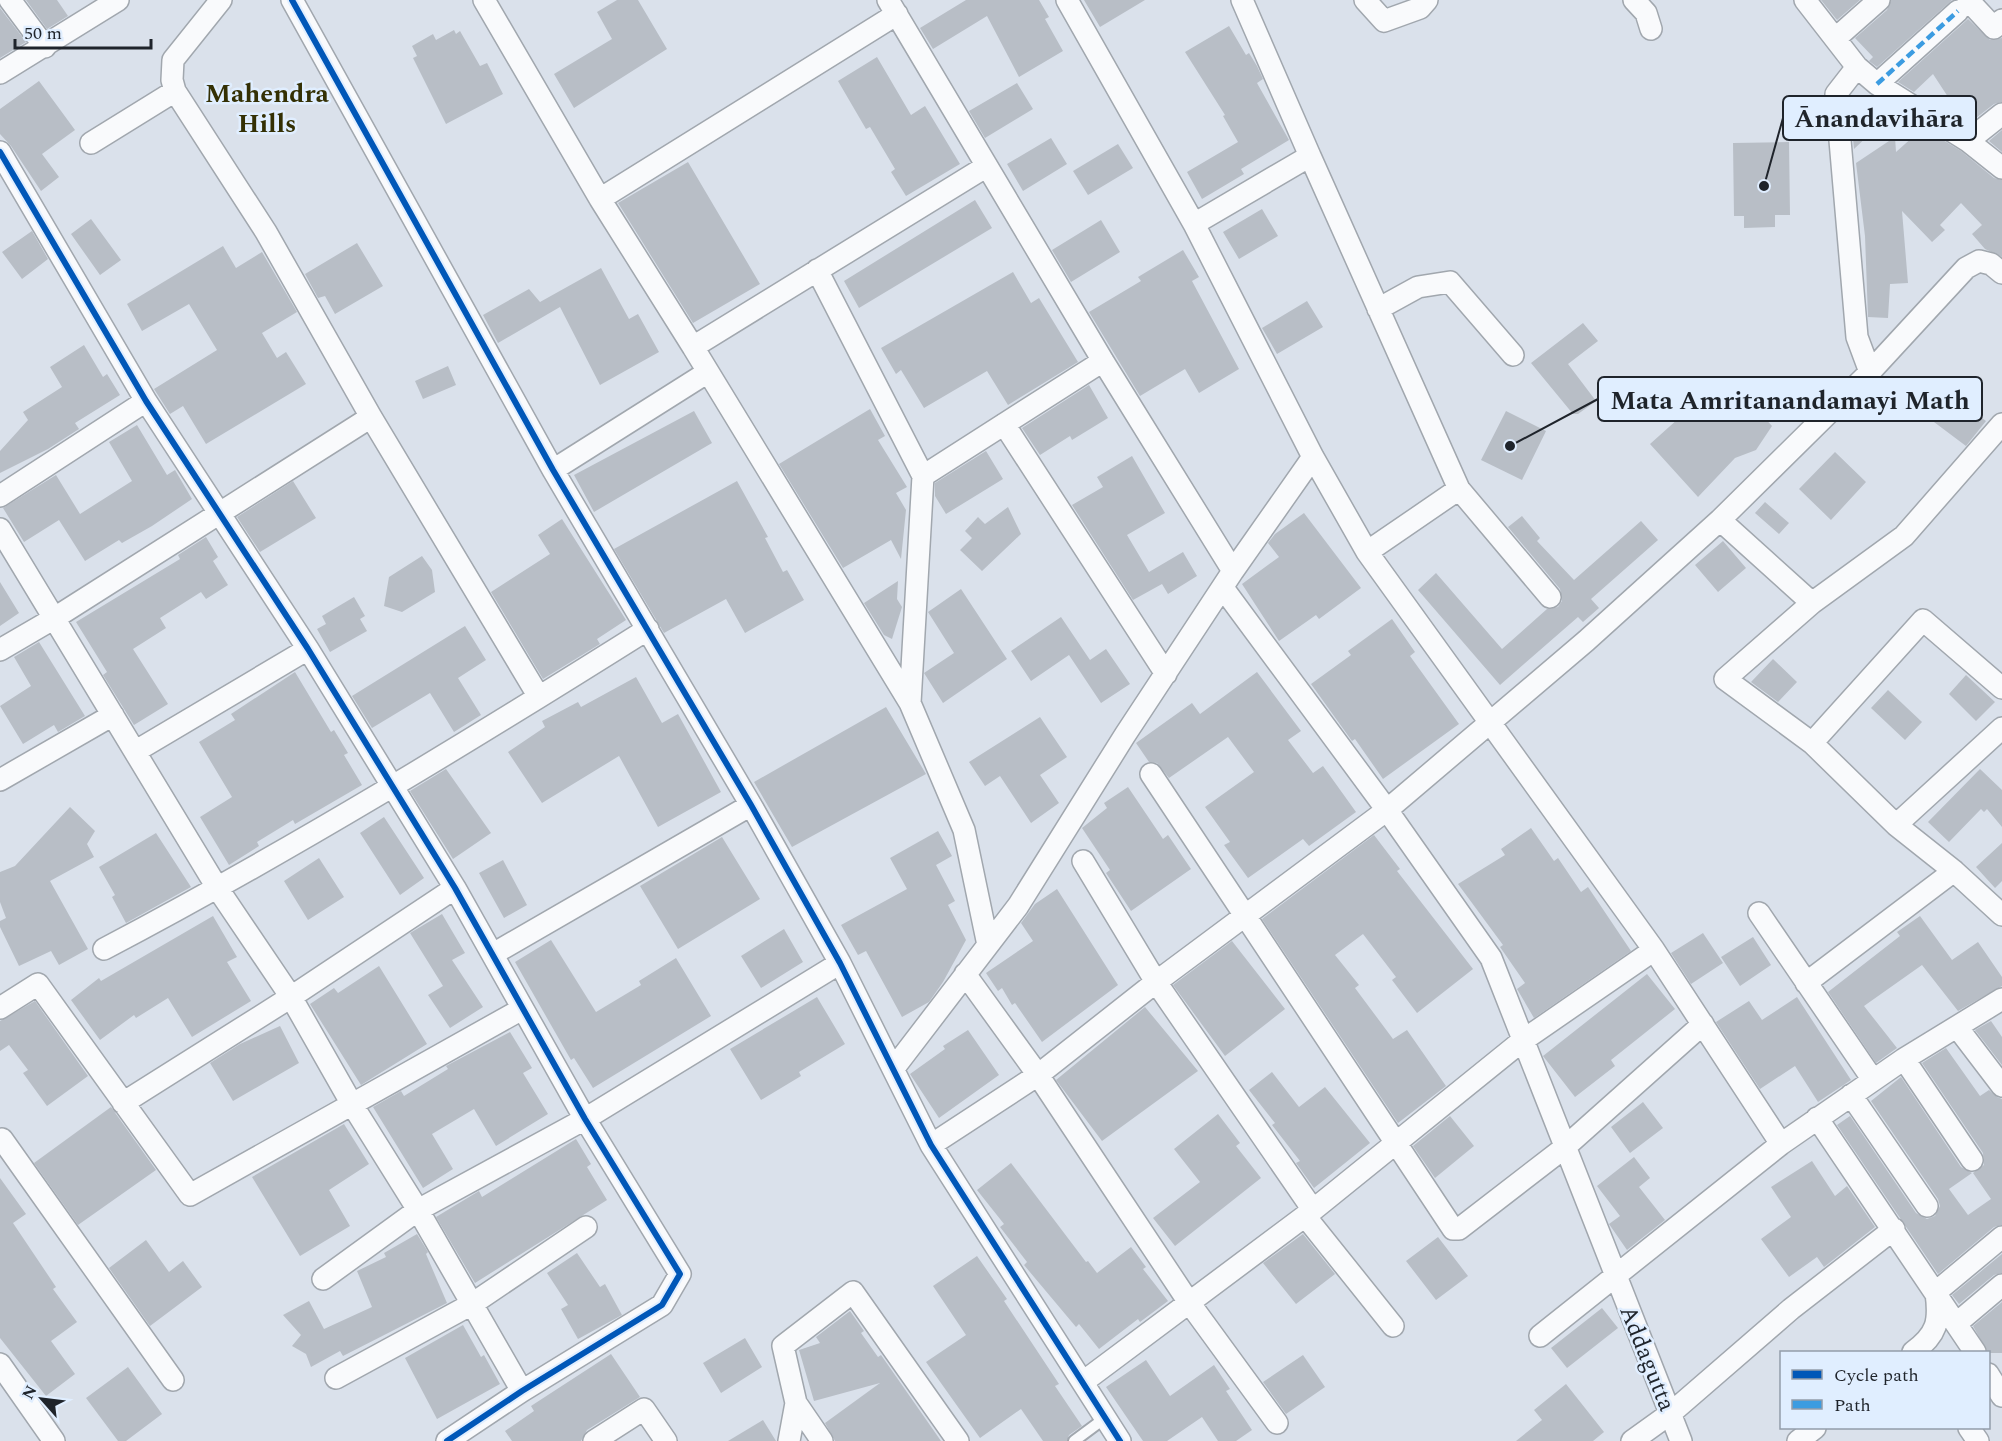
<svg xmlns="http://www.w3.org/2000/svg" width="2002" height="1441" viewBox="0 0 2002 1441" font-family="Spectral,serif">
<rect width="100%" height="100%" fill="#dae1eb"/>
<path fill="#b8bec6" d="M26,0H57L68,16L47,29Z
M617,0H638L667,49L574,108L554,74L612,39L597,12Z
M966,0H1039L1049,17L1045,19L1063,51L1019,77L987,16L933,49L920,28Z
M1084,0H1145L1100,27Z
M1821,0H1860L1837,20Z
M1891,0H1952L1877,67L1869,61L1873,57L1855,38L1887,10Z
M0,8L26,42L0,58Z
M1968,19L1990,40L2002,38V102L1994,104L1967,125L1942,110L1940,106L1950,100L1933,74L1914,92L1898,82Z
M1229,26L1246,55L1249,53L1257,66L1263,79L1257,83L1289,140L1241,169L1244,174L1202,199L1187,172L1238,142L1223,116L1225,115L1185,52Z
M454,30L456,34L460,31L480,66L487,63L503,94L446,124L413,58L417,56L412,46L433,34L436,40Z
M877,57L911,115L925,106L960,164L906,196L891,172L895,169L870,127L866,129L838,81Z
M39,81L75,130L42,154L59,177L41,191L11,146L0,134V109Z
M1017,83L1033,109L985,138L969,111Z
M1871,95L1892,108V113L1854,149L1849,98Z
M1923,128L1961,151L1994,178L2002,180V257L1985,249L1972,234L1982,225L1961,203L1940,225L1945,230L1932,242L1902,211L1908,283L1890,284L1888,318L1868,317L1865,236L1856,163L1895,137L1896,152Z
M2002,130V152L1989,141Z
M1051,138L1067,164L1023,191L1007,164Z
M1789,142L1790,215H1775V227L1744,228V216H1734L1733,143Z
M1118,144L1133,168L1088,195L1073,171Z
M688,162L760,284L693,323L618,203Z
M975,200L992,228L859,308L844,281Z
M1262,209L1278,236L1239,259L1223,232Z
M91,219L121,260L100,275L71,234Z
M1101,220L1120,252L1071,282L1052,250Z
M32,231L48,259L22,279L2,252Z
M357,243L383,286L335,314L325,296L318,298L305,274Z
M223,246L236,268L262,252L297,312L262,333L277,358L286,352L306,384L206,444L183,406L170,414L154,389L217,350L189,304L142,331L127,304Z
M1183,250L1199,277L1192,281L1239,369L1199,393L1185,369L1140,396L1089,312L1141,281L1138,277Z
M601,268L629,319L638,314L659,352L600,385L560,307L498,343L483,315L529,289L540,302Z
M1013,272L1031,303L1039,298L1078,362L1008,405L987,371L924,408L901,370L896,374L881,348Z
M1307,301L1323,327L1277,354L1262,328Z
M1583,323L1598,341L1568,364L1596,401L1578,414H1573L1531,363Z
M84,345L103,377L107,374L120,395L75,423L79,429L48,449L0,473V451L28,420L23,412L62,387L50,367Z
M448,366L456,385L423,399L415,381Z
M1726,376L1772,426L1756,450L1735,458L1698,497L1650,444Z
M1089,385L1108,418L1072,440L1070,436L1040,455L1022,428Z
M1945,391L1986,421L1966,446L1926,416Z
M870,409L885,436L878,440L907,487L896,493L906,510L901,559L891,540L843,568L779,464Z
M694,411L712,443L594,512L574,475Z
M1506,411L1546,431L1522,480L1481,460Z
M137,425L167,475L175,470L192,499L152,526L122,543L119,540L85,561L59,520L24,542L3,508L56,475L80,514L132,481L109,442Z
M986,451L1003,479L946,514L935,496V483Z
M1835,452L1866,482L1831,520L1799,489Z
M1132,456L1165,513L1127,535L1149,572L1183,552L1197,576L1168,594L1162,584L1133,600L1072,505L1103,487L1097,477Z
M293,481L316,518L260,552L237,517Z
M737,481L768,537L765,538L783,572L787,570L804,600L745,633L726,599L664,633L614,549Z
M1765,502L1789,523L1779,534L1755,513Z
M1008,507L1021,534L982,571L960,550L972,538L965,531L978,517L985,524Z
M1304,513L1361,588L1319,619L1316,615L1279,641L1242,584L1279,557L1268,543L1275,534Z
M1522,516L1540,538L1537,541L1574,580L1641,521L1658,540L1591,599L1599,608L1583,622L1578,617L1500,685L1418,590L1436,573L1502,649L1547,609L1558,607L1562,601L1560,589L1508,527Z
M562,519L626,620L597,639L600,644L543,679L491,592L550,554L538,535Z
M206,537L218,557L213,561L228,585L206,599L201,592L160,618L166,628L133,649L168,704L134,725L103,675L107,672L76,622L180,559L178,555Z
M1723,541L1746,568L1718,592L1695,565Z
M422,556L432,570L435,592L402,612L384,606L389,577Z
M898,581L897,599L902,607L892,639L884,635L864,603Z
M0,582L19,613L0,626Z
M961,589L1007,659L943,703L924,673L954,653L928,612Z
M354,597L365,616L360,619L367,631L330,652L317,629L326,624L322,616Z
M1061,617L1090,660L1106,649L1130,684L1101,703L1069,655L1031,681L1011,651Z
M1392,619L1415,652L1410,656L1459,724L1383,779L1355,739L1352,741L1311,684L1351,655L1348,651Z
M465,626L486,660L458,678L481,715L454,732L430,693L372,728L352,696Z
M39,642L85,716L58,732L54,725L23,744L0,706L31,686L14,657Z
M1773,659L1797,682L1778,702L1751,682Z
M295,672L331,732L334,730L348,753L344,755L362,785L295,824L293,820L257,842L259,846L229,865L200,817L232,797L199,742L235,720L231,714Z
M1257,672L1301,731L1288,740L1313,773L1323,766L1356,812L1309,846L1303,839L1248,878L1224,845L1230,842L1205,807L1254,772L1228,737L1169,778L1157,763L1149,762L1136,743L1192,703L1200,714Z
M1966,675L1995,702L1976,721L1949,694Z
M636,677L662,723L678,714L721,792L658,827L619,756L542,803L508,752L545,727L542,721L578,702L581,707Z
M1888,690L1922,722L1905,740L1871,708Z
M886,707L926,774L792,847L754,782Z
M1040,717L1067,757L1040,775L1059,803L1031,823L1000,776L985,786L969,762Z
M446,769L491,833L453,859L410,791Z
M1980,769L2002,790V827L1987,809L1984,812L1981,809L1949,842L1928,822Z
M1128,787L1163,839L1168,835L1191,869L1131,911L1106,873L1110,870L1082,828L1107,808L1104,803Z
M70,807L95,831L87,844L94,857L50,881L88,949L59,965L51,951L19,966L0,927V921L6,918L0,902V872L15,866Z
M384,817L424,878L400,895L360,833Z
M1531,828L1554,861L1558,858L1581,892L1588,887L1631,951L1534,1018L1517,989L1525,983L1500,947L1503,945L1458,884L1505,855L1501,849Z
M938,831L952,856L936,865L955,901L948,905L966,940L943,982L929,1002L902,1017L866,951L858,955L841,925L907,889L890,858Z
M156,833L191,887L126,923L112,897L115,895L99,867Z
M1374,835L1400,869L1397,871L1473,969L1417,1013L1392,980L1396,977L1363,934L1335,955L1359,985L1355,988L1393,1039L1407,1030L1446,1086L1398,1123L1262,919Z
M722,837L760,899L678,949L640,886Z
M2002,843V881L1995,888L1976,867Z
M319,858L344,897L308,920L284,881Z
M503,860L527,905L504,918L479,873Z
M1057,889L1118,985L1042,1042L1015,1003L1012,1005L1002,988L998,991L986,973L1033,941L1021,923L1035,904Z
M442,914L465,953L452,960L483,1007L450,1028L428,995L443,986L410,933Z
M213,916L237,957L227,962L251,1001L192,1037L168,998L136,1018L134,1015L100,1040L71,1000L99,978L101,981Z
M1920,916L1952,960L1978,942L2002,977V986L1958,1011L1922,965L1864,1006L1897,1048L1876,1063L1828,992L1900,936L1897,932Z
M784,929L803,962L761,988L741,956Z
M1703,933L1723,963L1691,984L1671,953Z
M1753,937L1771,965L1740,986L1721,957Z
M551,940L596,1012L641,985L639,981L676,958L711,1016L593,1088L574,1058L571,1060L515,962Z
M1232,941L1285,1009L1225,1056L1173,985Z
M379,966L427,1044L361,1085L310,1004L334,988L338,993Z
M1647,974L1675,1009L1611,1060L1615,1066L1575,1097L1543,1056Z
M817,997L845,1044L799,1072L801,1076L761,1100L730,1049Z
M1797,997L1851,1080L1818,1102L1795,1066L1760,1089L1716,1022L1749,1001L1762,1020Z
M35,1001L88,1076L47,1106L23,1073L28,1070L9,1045L0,1051V1021Z
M1145,1007L1198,1071L1102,1141L1056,1080Z
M1991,1021L2002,1037V1065L1975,1030Z
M280,1026L299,1063L233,1101L210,1063L240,1044Z
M968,1030L999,1075L939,1118L910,1074L945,1049L943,1046Z
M510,1032L532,1068L523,1073L548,1114L496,1146L474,1109L432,1134L453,1169L423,1188L373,1107L401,1091L404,1096L448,1069L446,1066Z
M1946,1048L1980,1096L1989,1090L1997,1097L2002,1099V1225L1994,1227L1938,1274L1837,1125L1850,1116L1916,1213L1927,1219L1935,1216L1940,1206L1938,1199L1871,1101L1901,1077L1961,1167L1972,1173L1949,1189L1968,1215L1991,1199L1973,1173L1984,1165L1983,1153L1922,1063Z
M1272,1072L1299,1107L1325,1087L1370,1143L1314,1188L1296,1163L1300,1161L1272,1125L1275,1123L1249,1090Z
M1643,1102L1663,1128L1630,1153L1611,1127Z
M111,1107L156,1170L78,1225L34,1163Z
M1218,1114L1240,1143L1236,1146L1261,1178L1175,1246L1153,1218L1200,1182L1174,1149Z
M1450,1116L1474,1146L1435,1178L1413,1146Z
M344,1124L369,1164L329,1190L350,1226L300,1256L252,1177Z
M576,1139L591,1164L587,1167L607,1200L475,1283L436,1217L479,1191L482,1197Z
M1634,1157L1650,1178L1639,1187L1665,1220L1627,1250L1609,1224L1620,1216L1597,1186Z
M1812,1161L1835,1196L1847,1186L1875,1227L1824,1267L1817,1257L1789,1277L1761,1239L1791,1217L1771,1187Z
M1011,1163L1086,1262L1088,1261L1097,1273L1131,1247L1146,1267L1143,1269L1168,1301L1140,1322L1138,1319L1099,1349L1079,1324L1076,1327L1024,1265L1027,1262L1000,1227L1004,1224L977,1190Z
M0,1178L26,1214L13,1223L56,1287L53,1289L77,1322L51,1341L75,1374L46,1396L0,1338Z
M417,1234L428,1252L426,1254L447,1303L343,1356L340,1351L311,1367L306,1354L292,1346L301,1335L283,1315L309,1301L324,1329L372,1307L357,1271L386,1257L384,1253Z
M1303,1234L1335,1274L1296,1304L1263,1263Z
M1438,1237L1468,1276L1436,1300L1406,1261Z
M146,1240L169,1272L183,1261L202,1287L150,1326L109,1268Z
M577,1253L600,1287L605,1284L622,1315L578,1339L561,1309L568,1305L547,1273Z
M2002,1254V1273L1994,1275L1959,1304L1952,1295Z
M977,1256L1007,1299L1004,1301L1059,1384L1055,1386L1082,1426L1069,1435L1067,1441H1043L1021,1409L980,1438L926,1362L966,1335L933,1286Z
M2002,1302V1353H1988L1973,1326Z
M1602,1308L1618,1328L1567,1368L1551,1348Z
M850,1311L864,1331L861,1333L878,1357L881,1355L941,1441H835L825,1423L880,1383L814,1401L799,1350L820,1343L816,1337Z
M463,1325L481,1357L484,1355L500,1384L437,1419L405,1358Z
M745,1338L762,1367L721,1393L703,1363Z
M611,1354L640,1397L587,1430L581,1441H512L505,1431L534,1411L531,1406Z
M1303,1355L1325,1387L1286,1414L1263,1382Z
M1146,1360L1170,1396L1214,1365L1230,1389L1226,1391L1252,1430L1236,1441H1218L1202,1417L1167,1441H1143L1106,1387Z
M128,1367L162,1414L126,1441H118L86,1398Z
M1566,1384L1604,1432L1593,1441H1516L1542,1420L1534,1410Z
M763,1420L776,1441H728Z"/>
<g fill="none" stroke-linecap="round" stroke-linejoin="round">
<defs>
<path id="lane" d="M1074,1441L1105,1418"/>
<path id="street" d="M10,0L45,47
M221,0L173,60L172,80L175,91L266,232L371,417
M292,0L553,470L751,805L840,963L931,1145L1120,1441
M484,0L600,199
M888,0L1103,361L1233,571
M1067,0L1194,224L1313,457L1367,552L1654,950L1781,1144
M1365,0L1384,21L1420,8L1427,0
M1634,0L1646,13L1651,29
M1805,0L1857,67L1836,94L1857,337L1870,372
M1968,0L1994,28L2002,20
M897,14L600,199L693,347L987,166
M1836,38L1879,0
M1857,67L1877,84L1968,141L2002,168
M0,73L118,0
M1877,84L1958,11
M1968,141L2002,114
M91,143L175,91
M0,152L146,401L308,649L455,888L585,1119L680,1274L662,1305L522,1391L447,1441
M1310,156L1459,489
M1194,224L1310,156L1242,0
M817,270L923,476
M1378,309L1418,287L1450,282L1513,355
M693,347L910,703
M1004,424L1166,674
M553,470L708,372
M0,496L146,401
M1720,520L1812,603L1725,679L1812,743L1896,825L1954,871L2002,915
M0,529L218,889L291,997L353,1106L418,1210L522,1391
M1367,552L1459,489L1550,597
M1223,588L1387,810L1491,958L1681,1441
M1812,603L1904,536L2002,424
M0,650L53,619L371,417L539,697
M1812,743L1923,620L2002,688
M136,751L308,649
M1151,774L1453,1229H1459L1564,1148L1703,1024
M0,780L113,715
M1896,825L2002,728
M1083,861L1156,982L1313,1210
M1759,913L1873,1080
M988,945L964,830L910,703L923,476L1103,361
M104,949C290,851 470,741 648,629
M493,954L751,805
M965,974L1038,1075L1188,1301L1277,1423
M1806,983L1954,871
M0,1008L38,984L190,1195L522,1009
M1957,1027L2002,1086
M1904,1059L1972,1160
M894,1068L1018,906L1125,735L1233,571L1313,457
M1851,1095L1927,1206
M123,1103L291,997L455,888
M1817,1118L1975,1352
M2,1139L173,1380
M931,1145L1038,1075L1156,982L1387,810L1586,641L1720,520L1870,372L1966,268L1979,261L1991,264L2002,273
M1305,1216L1393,1326
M323,1279L418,1210L585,1119L840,963
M1936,1292L2002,1237
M1957,1323L2002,1285
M1540,1336L1781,1144L1904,1059L2002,999
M1913,1352C1937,1335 1940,1321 1936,1293
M0,1364L54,1441
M1988,1374L2002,1396
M336,1378L472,1304L586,1227
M1083,1382L1313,1210L1522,1041L1654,950
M796,1403L822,1441
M1969,1428L1978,1441
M594,1441L644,1409L666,1441
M789,1441L796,1403L783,1346L853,1292L958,1441
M1632,1441L1671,1413L1791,1309L1894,1229
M1798,1441L1815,1428"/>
</defs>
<use href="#lane" stroke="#a1a7ae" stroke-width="14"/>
<use href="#street" stroke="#a1a7ae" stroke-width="24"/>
<use href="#lane" stroke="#f9fafc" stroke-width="10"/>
<use href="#street" stroke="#f9fafc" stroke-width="21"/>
<path stroke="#3c9ce1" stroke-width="4.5" stroke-dasharray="9 4.5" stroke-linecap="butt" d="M1877,84L1958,11"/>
<defs>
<path id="cycleway" d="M292,0L553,470L751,805L840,963L931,1145L1120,1441
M0,152L146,401L308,649L455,888L585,1119L680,1274L662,1305L522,1391L447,1441"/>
</defs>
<use href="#cycleway" stroke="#e0eeff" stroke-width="10"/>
<use href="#cycleway" stroke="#0057b8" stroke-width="6"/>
</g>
<g text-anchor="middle" stroke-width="5" stroke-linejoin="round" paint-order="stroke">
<g font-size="24" fill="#1f242b" stroke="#e0eeff">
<text transform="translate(1648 1358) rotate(68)" y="8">Addagutta</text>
</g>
<g font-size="26" font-weight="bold" fill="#343004" stroke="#e0eeff">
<text x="267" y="102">Mahendra<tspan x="267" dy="30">Hills</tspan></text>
</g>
</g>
<path fill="none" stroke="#1f242b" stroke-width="2" d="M1764 186L1783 118M1510 446L1598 399"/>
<g fill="#1f242b" stroke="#e0eeff" stroke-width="2">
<circle cx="1764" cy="186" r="6"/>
<circle cx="1510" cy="446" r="6"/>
</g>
<g fill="#e0eeff" stroke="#1f242b" stroke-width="2">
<rect x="1783" y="96" width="193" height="44" rx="6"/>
<rect x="1598" y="377" width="384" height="44" rx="6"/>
</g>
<g font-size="26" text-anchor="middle" font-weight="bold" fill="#1f242b">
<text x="1879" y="127">Ānandavihāra</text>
<text x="1790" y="409">Mata Amritanandamayi Math</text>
</g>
<rect x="1780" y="1351" width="210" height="78" fill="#e0eeff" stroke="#939daa" stroke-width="1.5"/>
<rect x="1792" y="1370" width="30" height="9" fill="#0057b8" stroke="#939daa" stroke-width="1.5"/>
<text x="1834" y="1381" font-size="18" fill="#1f242b">Cycle path</text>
<rect x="1792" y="1400" width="30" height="9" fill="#3c9ce1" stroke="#939daa" stroke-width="1.5"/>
<text x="1834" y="1411" font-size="18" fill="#1f242b">Path</text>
<g transform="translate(42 1399) rotate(298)" stroke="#e0eeff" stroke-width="4.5" paint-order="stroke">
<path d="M0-4.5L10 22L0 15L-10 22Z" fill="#1f242b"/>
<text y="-9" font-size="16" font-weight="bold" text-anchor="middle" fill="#1f242b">N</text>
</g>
<path d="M15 39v9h136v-9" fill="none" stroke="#1f242b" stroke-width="3"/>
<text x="24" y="39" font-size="18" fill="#1f242b" stroke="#e0eeff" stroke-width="4.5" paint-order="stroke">50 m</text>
</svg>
